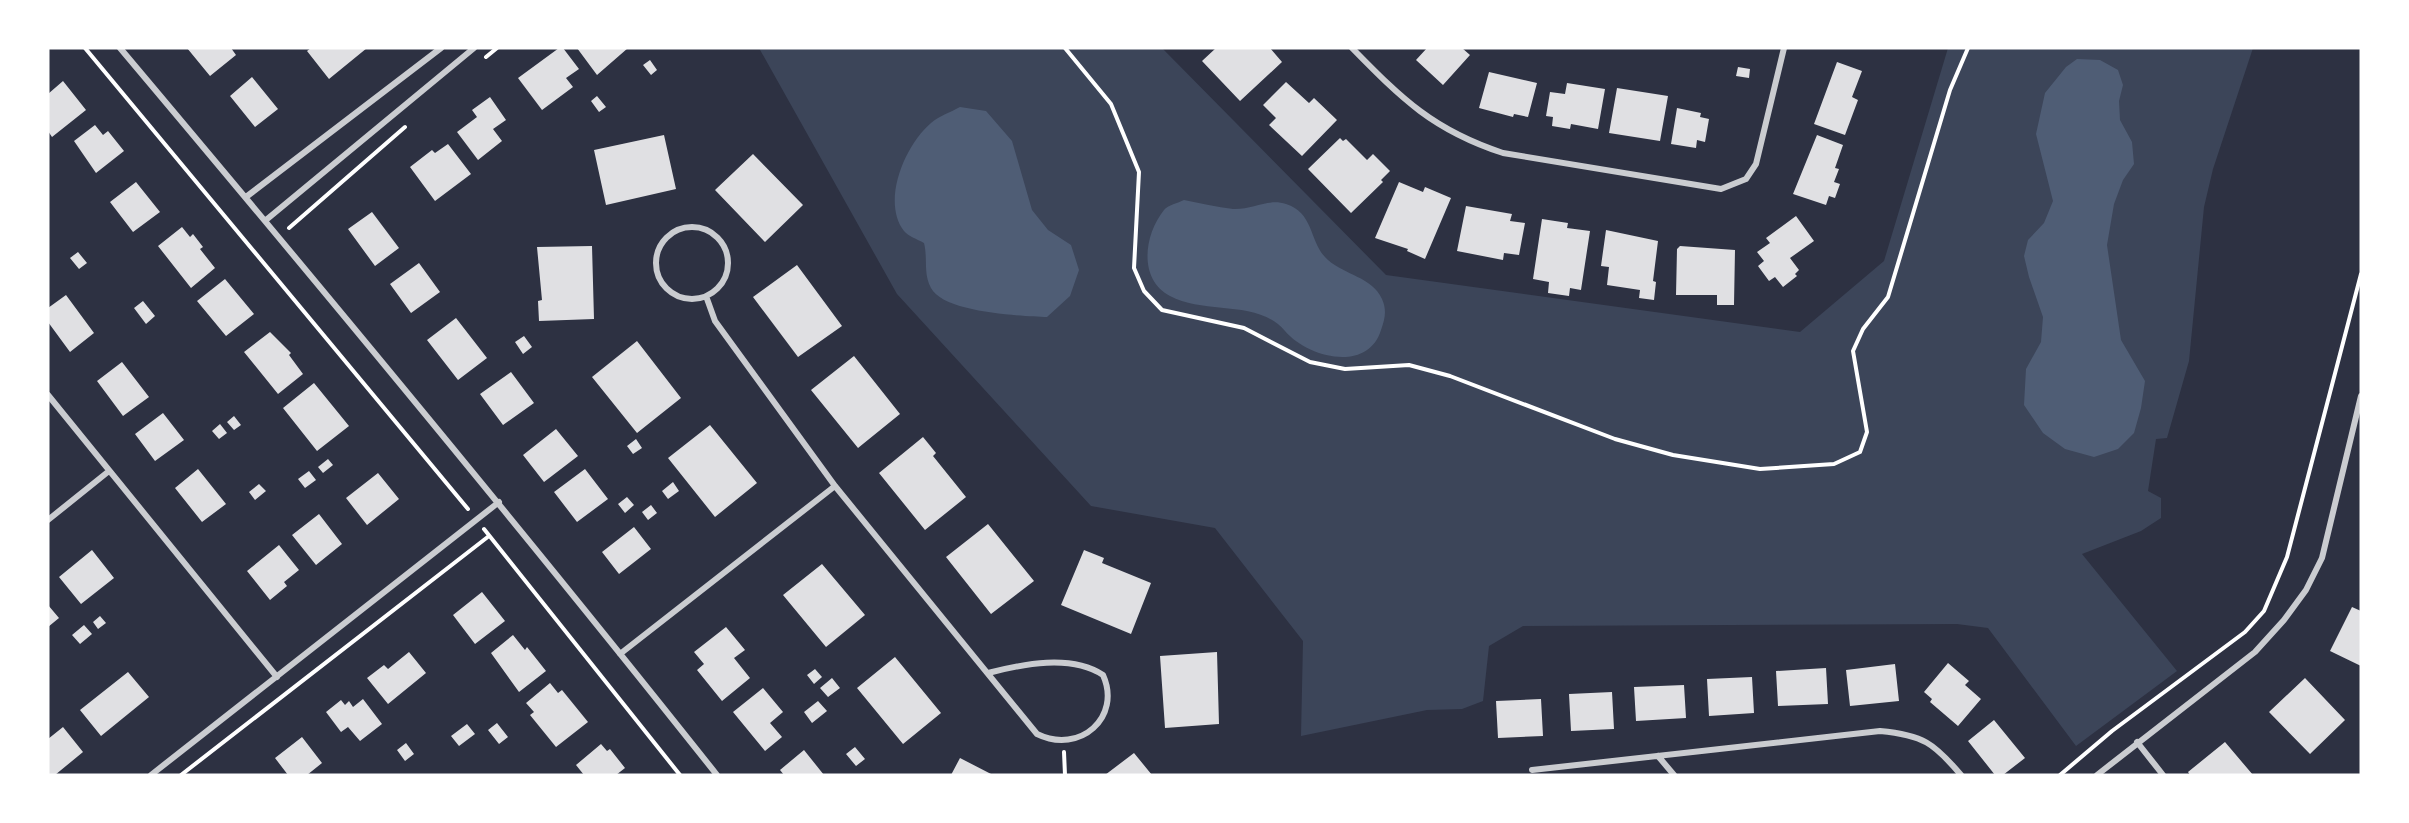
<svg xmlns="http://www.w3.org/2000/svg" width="2409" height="823" viewBox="0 0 2409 823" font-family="'DejaVu Sans',sans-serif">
<rect width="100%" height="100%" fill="#2d3142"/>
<path fill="#3c4559" d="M759,48H1162L1386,275L1800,332L1884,261L1948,48H2253L2213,169L2204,207L2189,361L2167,438L2156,439L2148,491L2161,498V518L2141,531L2082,554L2177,671L2076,746L1988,628L1957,624L1523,626L1489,646L1483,701L1462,709L1427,710L1301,736L1303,641L1215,528L1091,506L897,294Z"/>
<path fill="#4f5d75" d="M2077,59L2100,60L2118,70L2123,85L2119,101L2120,120L2132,142L2134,164L2123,180L2114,204L2107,245L2121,340L2145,381L2141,408L2134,433L2118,449L2094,457L2065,449L2043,433L2024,405L2026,369L2041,342L2043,317L2029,277L2024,256L2028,240L2044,223L2053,201L2036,134L2045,93L2066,67Z
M960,107L986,111L1012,141L1032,210L1048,230L1071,245L1079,270L1070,296L1047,317C1022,316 944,313 931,288C923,273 928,259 924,243C917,239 908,236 904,231C881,201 905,145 931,123C939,116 951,112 960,107Z
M1184,200C1200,203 1217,207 1233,209C1252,210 1268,198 1286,204C1315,213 1309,244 1328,260C1345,275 1372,277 1382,299C1387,310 1385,319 1381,330C1368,373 1308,358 1285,331C1258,299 1205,315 1170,296C1138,279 1144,235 1164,210C1168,205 1178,203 1184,200Z"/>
<path fill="#e0e0e3" d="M187,48H231L236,55L210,76Z
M311,48H367L329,79L307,51Z
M559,48H563L579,69L566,78L573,87L542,110L518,78Z
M577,48H628L597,75Z
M1216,48H1270L1282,62L1240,101L1202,61Z
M1427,48H1462L1470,55L1443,85L1416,60Z
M650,60L657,70L651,75L643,65Z
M1837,62L1862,71L1852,97L1858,100L1845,135L1814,124Z
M1738,67L1750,69L1749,78L1736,76Z
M1489,72L1537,83L1528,117L1514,114L1513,117L1479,108Z
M252,77L278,109L255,127L230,96Z
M63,81L86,110L52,137L48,131V94Z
M1286,82L1309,103L1314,98L1337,120L1302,156L1269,125L1276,118L1263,105Z
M1567,83L1605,89L1598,129L1571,124L1570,129L1552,126L1553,117L1546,116L1550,92L1565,94Z
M1617,88L1668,96L1660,141L1609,133Z
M597,96L606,107L599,112L591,101Z
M490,97L506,120L493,129L502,141L478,160L457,132L477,117L472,110Z
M1677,108L1701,113L1700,117L1709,119L1705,142L1697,140L1696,148L1671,144Z
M95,125L103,135L108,131L124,151L96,173L74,141Z
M664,135L676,189L606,205L594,150Z
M1817,135L1843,145L1835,168L1839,169L1834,182L1840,184L1835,198L1829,196L1826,205L1793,194Z
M1340,138L1343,141L1346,139L1367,160L1373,154L1390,171L1381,180L1383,182L1351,213L1308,169Z
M448,144L471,174L435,201L410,167L432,150L435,153Z
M753,154L803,205L765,242L715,190Z
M136,182L160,212L133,232L110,202Z
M1399,182L1423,192L1425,187L1451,198L1425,259L1407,251L1408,249L1375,238Z
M1466,206L1512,214L1510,221L1525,223L1519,255L1504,253L1503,260L1457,251Z
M372,212L399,248L375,266L348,229Z
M1796,216L1814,241L1790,258L1799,270L1795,274L1797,276L1783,287L1775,277L1769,281L1758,266L1764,261L1757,252L1770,243L1766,238Z
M1542,219L1568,223L1567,228L1590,231L1581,290L1570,288L1569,296L1548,293L1549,282L1533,279Z
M182,227L190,237L193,234L203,247L200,249L215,268L191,288L158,246Z
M1606,230L1658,241L1653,281L1656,282L1654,300L1639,298L1640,290L1607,285L1609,267L1601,266Z
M592,246L594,319L539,321L538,301L542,300L537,247Z
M1680,246L1735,250L1734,305H1717V295H1676L1677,249Z
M78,252L87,263L79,269L70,258Z
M419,263L440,292L411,313L390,284Z
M797,265L842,326L798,357L753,297Z
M225,279L254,314L226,336L197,301Z
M66,295L94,333L70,352L48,322V308Z
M143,301L155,316L146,324L134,308Z
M456,318L487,358L458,380L427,340Z
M270,332L291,353L289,355L303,374L278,394L244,352Z
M524,336L532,347L523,354L515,342Z
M637,341L681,398L637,433L592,377Z
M854,356L900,414L858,448L811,390Z
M122,362L149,397L123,416L97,381Z
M511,372L534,403L503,425L480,394Z
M314,383L349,426L317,451L283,408Z
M163,413L184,440L155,461L135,434Z
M234,416L241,425L234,430L227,422Z
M220,424L227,433L219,439L212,431Z
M710,425L757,483L715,517L668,458Z
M556,429L578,456L544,482L523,455Z
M923,437L936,453L933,456L966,497L925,530L879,473Z
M636,439L642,448L633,454L627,446Z
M328,459L333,465L323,473L318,467Z
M198,469L226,504L202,522L175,488Z
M585,469L608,499L577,522L554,492Z
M309,471L316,480L305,488L298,479Z
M378,473L399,499L367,525L346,498Z
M673,482L679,491L668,499L662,491Z
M259,484L266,491L255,500L249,492Z
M627,497L634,505L625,513L618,504Z
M651,505L657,513L648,520L642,512Z
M319,514L342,544L316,565L292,535Z
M988,524L1034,581L991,614L946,557Z
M634,527L651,549L619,574L602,552Z
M279,545L299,570L284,582L287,586L270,600L247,571Z
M92,550L114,578L81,604L59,577Z
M1084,550L1104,558L1102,563L1151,583L1131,634L1061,605Z
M822,564L865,615L826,647L783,595Z
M482,592L505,621L475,644L453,615Z
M48,605L59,618L48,627Z
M2352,607L2361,611V666L2330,651Z
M100,616L106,623L98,629L93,622Z
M84,625L92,634L80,644L72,635Z
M726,627L745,650L734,658L750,678L722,701L697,670L704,664L694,652Z
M513,635L525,650L527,647L546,671L519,692L491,653Z
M409,652L426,673L388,704L367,678L384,665L388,669Z
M1217,652L1219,724L1165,728L1160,656Z
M895,657L941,713L903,744L857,688Z
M1948,663L1969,681L1965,685L1981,699L1958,726L1930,702L1932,699L1924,692Z
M1895,664L1899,701L1850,706L1846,670Z
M1826,668L1828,704L1778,706L1776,671Z
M815,669L822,677L814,684L807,675Z
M128,672L149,697L101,736L80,710Z
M1752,677L1754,713L1709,716L1707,679Z
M832,678L840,688L828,697L820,688Z
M2305,678L2345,720L2310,754L2269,712Z
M550,683L558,693L562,690L588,722L556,747L530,715L534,712L526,703Z
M1684,685L1686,718L1636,721L1634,687Z
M763,688L783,712L770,723L782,737L765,751L733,712Z
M1612,692L1614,729L1571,731L1569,694Z
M363,699L382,724L360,741L348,727L341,732L326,712L341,700L345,705L349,701L353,707Z
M1541,699L1543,736L1498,738L1496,701Z
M818,701L827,711L812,723L804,712Z
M1994,720L2025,758L2003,775H1995L1968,741Z
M497,723L508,737L499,744L488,730Z
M467,724L475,734L459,746L451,736Z
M63,727L83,752L55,775H48V739Z
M302,737L322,763L307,775H288L275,758Z
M2225,742L2253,775H2190L2188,772Z
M406,743L414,754L405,761L397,750Z
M601,744L607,751L610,749L625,768L616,775H584L576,765Z
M855,747L865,759L856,766L846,754Z
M804,750L824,775H784L780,770Z
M1134,753L1152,775H1105Z
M960,758L993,775H951Z"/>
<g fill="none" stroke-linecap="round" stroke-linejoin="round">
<path stroke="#fff" stroke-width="4" d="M85,48L468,509
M1065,48L1111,104L1139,172L1134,268L1144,291L1162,310L1244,328L1310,362L1345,369L1409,365L1450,376L1615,439L1673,455L1760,469L1834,464L1860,452L1867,432L1853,351L1863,329L1888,297L1950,90L1968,48
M486,57L497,48
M289,228L405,127
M484,529L680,775
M1064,752L1065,775
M181,775L489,536
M2060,775L2112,731L2245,632L2264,611L2287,557L2361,274"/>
<path stroke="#caccd0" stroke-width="6" d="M120,48C322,288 522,529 717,775
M1352,48C1402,99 1433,130 1503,153L1721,189L1746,179L1756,164L1784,48
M246,197L441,48
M266,220L474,48
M656 263a36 36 0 1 1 72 0a36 36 0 1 1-72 0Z
M706,296L715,321L835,486L1037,734C1080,755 1122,717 1103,675C1071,654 1023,664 988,673
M48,395L277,677
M48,520L109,471
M620,654L835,486
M2137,742L2163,775
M1658,756L1674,775
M1532,770L1880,731C1923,735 1934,743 1961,775
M151,775L499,502
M2097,775L2255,652L2284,620L2306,590L2322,558L2361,396"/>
</g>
<rect width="2409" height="823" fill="none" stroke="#ffffff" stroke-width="99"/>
</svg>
